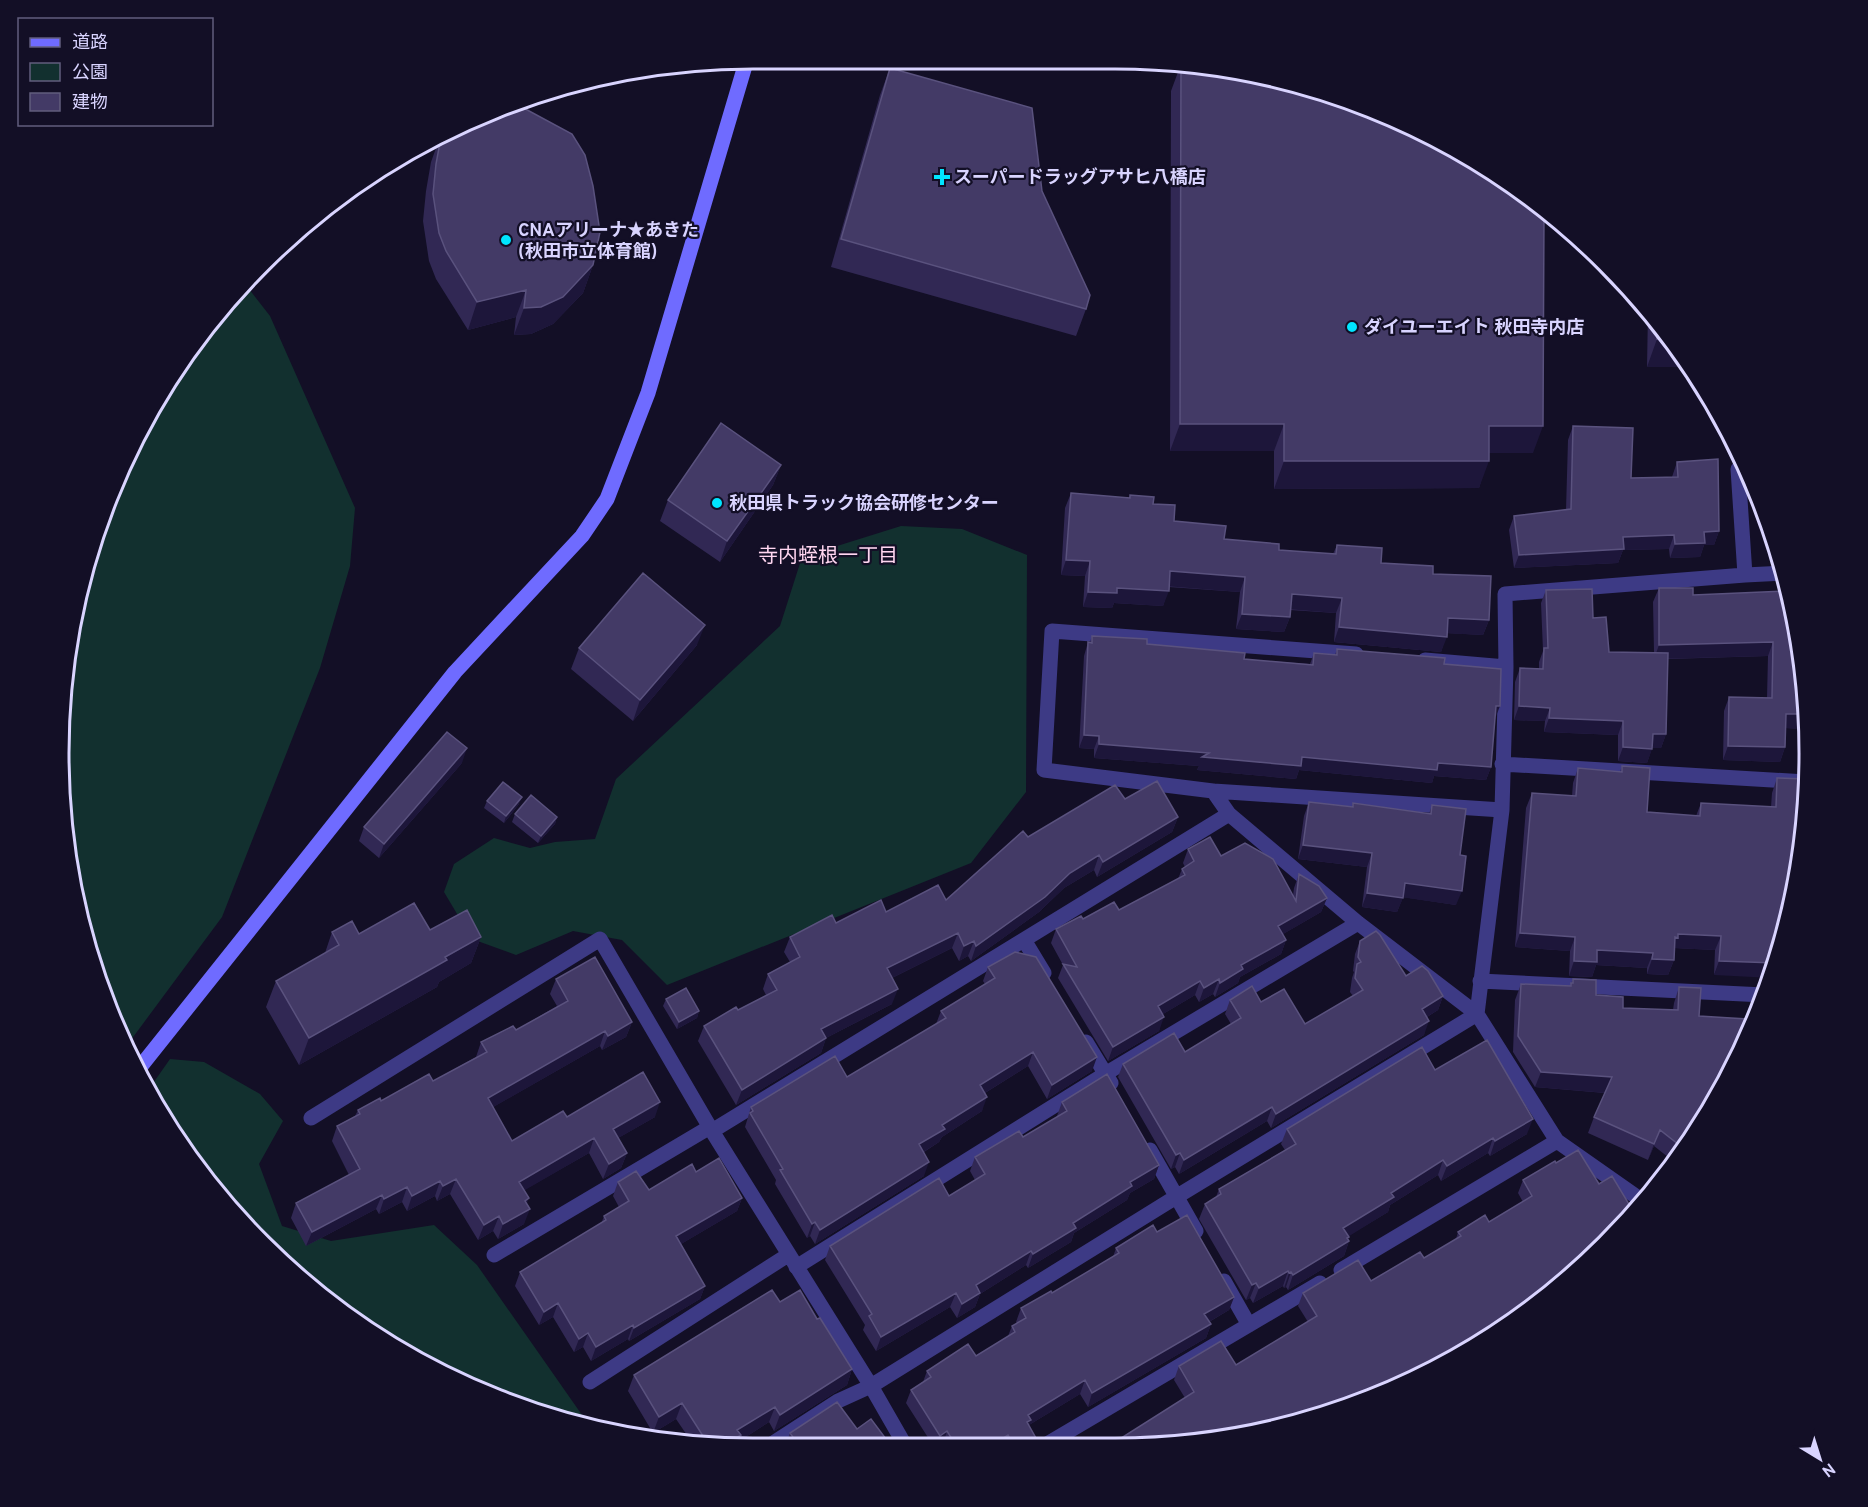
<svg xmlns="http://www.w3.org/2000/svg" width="1868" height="1507" viewBox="0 0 1868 1507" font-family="Overpass,'Noto Sans JP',sans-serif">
<rect width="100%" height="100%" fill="#130f26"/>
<path fill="#12302f" d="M245,284L270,316L355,508L350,566L320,668L222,917L125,1048L82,933L59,753L82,573L152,406Z
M901,526L962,529L1027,555L1026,792L971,863L667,985L622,940L573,931L516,955L472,939L444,892L454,864L494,838L530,848L555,842L595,839L616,779L780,626L802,557Z
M170,1059L204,1062L260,1094L283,1121L259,1164L282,1226L331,1241L434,1225L477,1265L582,1415L560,1420L446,1377L330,1305L231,1211L149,1089Z"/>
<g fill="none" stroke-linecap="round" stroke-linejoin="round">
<path stroke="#3d3a85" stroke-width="15" d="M1745,575L1786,573
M1356,654L1052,631L1044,770L1213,791L1502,810
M1425,660L1506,667
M1502,764L1806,782
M1213,791L1229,814L1358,923L1477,1014L1557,1141L1644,1202
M1024,940L1044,973
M1480,981L1764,995
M1477,1014L1502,810L1506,667L1505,594L1745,575L1738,469L1744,463
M1086,1042L1111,1083
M311,1118L600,939L712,1131L871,1386L906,1447
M712,1131L1229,814
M1150,1150L1196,1231
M494,1255L710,1127
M796,1267L1105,1074L1358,923
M1341,1270L1557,1141
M1224,1281L1249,1325
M590,1382L788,1255
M767,1447L838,1401L871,1386L1176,1197L1477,1014
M1042,1447L1320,1283"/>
<path stroke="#6f6bff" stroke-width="15" d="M137,1071L455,672L582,536L607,499L648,393L747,59"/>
</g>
<path fill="#312854" d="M1181,64L1533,453H1489L1479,488L1274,489V451H1170L1171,91Z
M890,68L1042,191L1086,309L1076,336L831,267L880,95Z
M440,137L593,265L583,293L553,324L531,334L514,335L516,317L468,330L436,279L429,261L423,221L426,191L431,162Z
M1648,311L1666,331L1689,367H1647Z
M1573,426L1631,478L1672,477L1677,462L1719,531L1714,545H1704L1700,557L1670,558L1669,549L1623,550L1618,563L1514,568L1509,530L1514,516L1566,510L1568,440Z
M781,465L773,485L720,562L660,521L668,500Z
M1071,493L1129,498L1130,495L1153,504L1174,521L1224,539L1279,550L1333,554L1337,545L1381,563L1433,574L1489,620L1483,635L1447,633L1441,652L1334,642L1336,613L1290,610V617L1284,632L1236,629L1240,592L1169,587L1163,606L1114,603L1112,608L1083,607L1085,576L1061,575L1065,508Z
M1774,541L1778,554H1774Z
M1659,588L1784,615L1808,708L1807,729L1786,728L1785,747L1780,762L1723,760L1724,711L1729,697L1767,698L1768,656L1668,659L1666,734L1661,748H1652L1647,763L1618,761V735L1544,732L1545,721L1514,720L1515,682L1520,668L1539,669V662L1543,651L1541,603L1546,590L1593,618L1609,652H1654L1653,602Z
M1092,636L1244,659L1310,664L1314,653L1335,655L1337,649L1444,664L1495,719L1491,767L1486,780L1434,776L1432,783L1299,770L1296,779L1197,770L1199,766L1094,758V749L1079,748L1084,656L1088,642H1090Z
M697,645L633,721L571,669L579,648Z
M462,763L379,858L359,841L364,827Z
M1622,766L1647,812L1696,816L1701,803L1771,807L1772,793L1777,778L1806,779L1714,975L1715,950L1674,948V960L1668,975L1647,974V968L1596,965L1592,977L1569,976L1570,951L1515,947L1526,808L1532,793L1572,796L1573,783L1578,768L1620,772Z
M1125,799L1178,817L1172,832L1097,877L1094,870L1064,888L1039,912L971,961L968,956L959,961L952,948L892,978V1004L826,1038L821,1053L736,1105L698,1041L704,1026L738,1010L766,995L763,989L768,974L790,962L784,952L790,937L836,923L886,912L946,900L1028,837Z
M487,801L519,804L504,823L484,808Z
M1309,802L1352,807L1353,803L1429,814L1432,805L1460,855L1456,905L1403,897L1397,912L1362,907L1367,867L1298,859L1304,816Z
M515,814L557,817L555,824L538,843L512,822Z
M1188,849L1221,856L1293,896L1294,888L1299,874L1327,898L1321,912L1283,934L1286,940L1281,954L1240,977L1238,983L1215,997L1213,994L1199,1002L1195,995L1163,1014L1159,1031L1108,1061L1058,978L1063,965L1051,943L1056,929L1119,910L1178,879L1182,869L1185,867L1183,863Z
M430,930L481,937L471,963L439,982L437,987L299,1065L266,1007L276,981L325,953L332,932L359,934Z
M1360,941L1406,976L1443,996L1438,1010L1427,1017L1424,1035L1271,1128L1267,1121L1179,1174L1175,1167L1171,1169L1118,1077L1123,1064L1185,1052L1231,1024L1225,1014L1230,1000L1261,1002L1305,1024L1353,996L1350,992L1352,978L1354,972L1353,971L1355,954Z
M988,967L1092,1071L1047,1099L1028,1066L985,1093L982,1111L942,1137L939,1142L924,1152V1176L815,1244L810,1236L807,1238L775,1184L776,1180L745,1127L751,1107L847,1077L936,1024L941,1011L985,984L983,981Z
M556,979L632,1022L626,1037L602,1050L600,1046L493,1107L512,1141L567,1117H655L618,1138L627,1153L621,1168L603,1179L589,1153L524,1190L527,1204L524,1224L498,1239L493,1231L478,1240L450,1194L437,1201L435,1196L407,1211L402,1202L379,1214L376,1209L306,1246L291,1218L296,1203L349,1175L332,1141L337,1126L355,1116L358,1110L433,1081L476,1057L481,1042L516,1030L557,1006L550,994Z
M1573,979L1596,995L1623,1008L1673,1010L1674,1003L1679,987L1699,1016L1717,1101L1673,1161L1654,1146L1648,1160L1588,1133L1594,1117L1605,1093L1535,1087L1513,1052L1515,1000L1521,984L1570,986Z
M666,999L699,1011L697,1018L677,1029L663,1006Z
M1435,1070L1527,1134L1490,1156L1488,1153L1441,1181L1438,1175L1390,1205L1388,1212L1348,1236L1349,1241L1344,1256L1288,1290L1286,1287L1284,1288L1283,1286L1253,1303L1250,1298L1246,1300L1199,1219L1205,1204L1216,1197L1219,1189L1285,1150L1281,1144L1287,1129Z
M1062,1102L1159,1165L1154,1179L1130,1193L1127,1200L1074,1233L1071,1242L1028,1268L1026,1265L980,1294L975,1307L957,1318L950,1307L876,1351L863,1330L865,1325L825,1260L830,1246L949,1196L975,1180L970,1171L975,1157L1023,1137L1057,1117V1116Z
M1556,1163L1599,1184L1185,1398L1174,1380L1179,1366L1236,1365L1308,1322L1298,1306L1303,1293L1371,1281L1424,1258L1456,1239L1458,1232L1489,1222L1523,1202L1518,1193L1523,1180Z
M696,1172L742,1198L737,1211L681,1244L705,1286L700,1299L629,1341L628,1339L591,1361L583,1347L574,1352L553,1317L539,1325L515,1286L520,1272L601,1224L604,1216L619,1207L613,1196L618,1182L649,1190Z
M1157,1232L1234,1297L1229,1310L1209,1322L1211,1324L1206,1338L1088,1407L1080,1394L1029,1425V1426L1041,1447H944L943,1445L939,1447H934L906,1403L911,1390L923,1382L927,1371L976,1356L1008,1336L1012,1326L1017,1324L1016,1322L1021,1308L1052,1293L1113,1257L1116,1248Z
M780,1302L817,1319L852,1369L847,1385L774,1431L769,1422L738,1442L736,1447H708L693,1444L676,1419L653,1433L628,1391L634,1375Z
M857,1429L892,1447H785L790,1433Z"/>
<path fill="#1d163a" d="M567,85L555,96L538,97Z
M593,265L583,293L553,324L531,334L514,335L524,308Z
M526,290L516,317L468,330L477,302Z
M1657,339H1672L1689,367H1647Z
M1180,424H1284L1274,451H1170Z
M1489,426H1543L1533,453H1479Z
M1284,461H1489L1479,488L1274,489Z
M781,465L773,485L720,562L727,541Z
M1719,531L1714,545H1704L1700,557L1670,558L1675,544L1704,532Z
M1674,535L1669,549L1623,550L1618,563L1514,568L1519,555L1623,537Z
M1776,548L1778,554H1774Z
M1066,560L1090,561L1085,576L1061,575Z
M1170,571L1245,577L1240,592L1165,586Z
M1117,588L1169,591L1163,606L1114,603L1112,608L1083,607L1088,592Z
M1292,594L1342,598L1336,613L1287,609Z
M1242,614L1290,617L1284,632L1236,629Z
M1448,618L1489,620L1483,635L1442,633Z
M705,625L697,645L633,721L640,700Z
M1339,627L1447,637L1441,652L1334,642Z
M1773,642L1768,656L1654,659L1659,645Z
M1496,706H1500L1495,719Z
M1519,706L1550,708L1545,721L1514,720Z
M1786,714H1808L1807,729L1781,728Z
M1549,718L1623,721L1618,735L1544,732Z
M1653,734H1666L1661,748H1648Z
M1084,735L1099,736L1094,749L1079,748Z
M1099,744L1302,757L1438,763L1491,767L1486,780L1434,776L1432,783L1299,770L1296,779L1197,770L1199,766L1094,758Z
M1728,746L1785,747L1780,762L1723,760Z
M1623,747L1652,749L1647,763L1618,761Z
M467,748L462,763L379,858L384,844Z
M522,797L519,804L504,823L506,816Z
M557,817L555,824L538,843L541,836Z
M1178,817L1172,832L1097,877L1103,862Z
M1303,845L1372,853L1367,867L1298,859Z
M1099,855L1094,870L1064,888L1039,912L971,961L976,946L1070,873Z
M1405,883L1462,891L1456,905L1400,897Z
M1367,893L1403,898L1397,912L1362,907Z
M1327,898L1321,912L1273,940L1278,926Z
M958,933L952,948L882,983L887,968Z
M1520,933L1575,937L1570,951L1515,947Z
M1678,934L1721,936L1715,950L1674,948L1675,937Z
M481,937L471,963L439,982L437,987L299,1065L309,1038Z
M1286,940L1281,954L1240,977L1238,983L1215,997L1220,983L1241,965Z
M974,941L968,956L959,961L964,946Z
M1597,950L1653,953L1647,968L1596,965L1592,977L1569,976L1574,961Z
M1652,959L1674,960L1668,975L1647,974Z
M1719,961L1776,963L1772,978L1714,975Z
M1219,979L1213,994L1199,1002L1204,988Z
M1200,981L1195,995L1153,1020L1158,1006Z
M898,989L892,1004L826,1038L821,1053L736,1105L742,1090L821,1029Z
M1443,996L1438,1010L1417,1023L1422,1009Z
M699,1011L697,1018L677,1029L679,1022Z
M1164,1017L1159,1031L1108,1061L1113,1047Z
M1429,1021L1424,1035L1271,1128L1276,1114Z
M632,1022L626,1037L602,1050L608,1036Z
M605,1031L600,1046L483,1113L488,1098Z
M1033,1052L1028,1066L975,1099L980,1085Z
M1097,1057L1092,1071L1047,1099L1052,1085Z
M1541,1072L1612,1077L1607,1093L1535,1087Z
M987,1097L982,1111L942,1137L939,1142L914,1158L919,1144L942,1125Z
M660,1102L655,1117L608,1144L613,1129Z
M1272,1107L1267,1121L1179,1174L1184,1160Z
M1533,1119L1527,1134L1490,1156L1495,1141Z
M1660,1130L1654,1146L1648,1160L1654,1144Z
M594,1138L589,1153L513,1197L519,1182Z
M1493,1138L1488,1153L1441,1181L1447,1166Z
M627,1153L621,1168L603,1179L609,1164Z
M1180,1153L1175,1167L1171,1169L1176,1155Z
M1443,1160L1438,1175L1390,1205L1388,1212L1338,1243L1343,1228L1391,1193Z
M929,1162L924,1176L815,1244L820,1230Z
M1159,1165L1154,1179L1130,1193L1127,1200L1074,1233L1071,1242L1028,1268L1033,1254L1130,1182Z
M456,1179L450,1194L437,1201L443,1186Z
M440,1181L435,1196L407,1211L412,1196Z
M407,1187L402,1202L379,1214L384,1199Z
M382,1195L376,1209L306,1246L312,1232Z
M529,1198L524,1212L530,1209L524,1224L498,1239L503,1224L525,1201Z
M742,1198L737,1211L671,1250L676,1236Z
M499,1216L493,1231L478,1240L484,1225Z
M815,1222L810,1236L807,1238L812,1224Z
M1349,1237L1347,1243L1349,1241L1344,1256L1288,1290L1293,1275Z
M1031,1251L1026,1265L980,1294L975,1307L957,1318L962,1304L976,1285Z
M1288,1271L1283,1286L1253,1303L1259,1288Z
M1291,1272L1286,1287L1284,1288L1289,1273Z
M1256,1283L1250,1298L1246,1300L1252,1285Z
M705,1286L700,1299L629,1341L634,1328Z
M1555,1288L1538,1305L1520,1316L1523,1307Z
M956,1293L950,1307L876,1351L881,1337Z
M1234,1297L1229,1310L1200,1327L1204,1314Z
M558,1303L553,1317L539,1325L544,1312Z
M1211,1324L1206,1338L1088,1407L1092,1393Z
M633,1325L628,1339L591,1361L596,1347Z
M588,1333L583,1347L574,1352L579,1339Z
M852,1369L847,1385L774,1431L780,1415Z
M1085,1380L1080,1394L1029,1425L1026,1433L1028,1415Z
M682,1403L676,1419L653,1433L659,1417Z
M775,1407L769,1422L738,1442L736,1447H722L737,1430Z
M947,1431L943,1445L939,1447H936L940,1436Z
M1008,1435L1003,1447H989Z"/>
<path fill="#433a66" stroke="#5a527e" stroke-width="1.5" d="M1181,64H1190L1250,72L1380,111L1462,152L1544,211L1543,426H1489V461H1284V424H1180Z
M890,68L1032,108L1042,191L1090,295L1086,309L841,239Z
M518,105L572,134L585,155L593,186L600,232L593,265L563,297L541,307L524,308L526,290L477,302L446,251L439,233L433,194L436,164L441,137Z
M1657,321L1666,331L1672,339H1657Z
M721,423L781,465L727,541L668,500Z
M1573,426L1633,428L1631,478L1678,477L1677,462L1718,459L1719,531L1704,532L1705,543L1675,544L1674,535L1623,537L1624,549L1519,555L1514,516L1571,509Z
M1071,493L1130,498V495L1154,497L1153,504L1175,505L1174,521L1226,526L1224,539L1279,544V550L1336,554L1337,545L1382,548L1381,563L1433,566V574L1491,576L1489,620L1448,618L1447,637L1339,627L1342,598L1292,594L1290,617L1242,614L1245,577L1170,571L1169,591L1117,588V593L1088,592L1090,561L1066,560Z
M643,573L705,625L640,700L579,648Z
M1659,588H1693V595L1783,591L1784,615H1793L1808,708V714H1786L1785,747L1728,746L1729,697L1772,698L1773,642L1659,645Z
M1592,589L1593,618L1606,617L1609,652L1668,653L1666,734H1653L1652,749L1623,747V721L1549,718L1550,708L1519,706L1520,668L1543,669L1544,648H1548L1546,590Z
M1092,636L1147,639V644L1245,653L1244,659L1313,665L1314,653L1337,655V649L1445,658L1444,664L1501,669L1500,706H1496L1491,767L1438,763L1437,770L1302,757L1301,766L1202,757L1209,753L1099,744V736L1084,735L1088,642L1092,643Z
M447,732L467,748L384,844L364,827Z
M1622,766L1650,768L1647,812L1700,816L1701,803L1776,807L1777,778L1806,779L1804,844L1776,963L1719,961L1721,936L1678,934V938L1675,937L1674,960L1652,959L1653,953L1597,950V962L1574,961L1575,937L1520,933L1532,793L1576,796L1578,768L1622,772Z
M1157,781L1178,817L1103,862L1099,855L1070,873L1045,897L976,946L974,941L964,946L958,933L887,968L898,989L821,1029L826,1038L742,1090L704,1026L736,1007L738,1010L777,990L768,974L800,957L790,937L832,915L836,923L881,900L886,912L938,885L946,900L1023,831L1028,837L1115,785L1125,799Z
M503,782L522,797L506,816L487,801Z
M531,795L557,817L541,836L515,814Z
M1309,802L1353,807V803L1431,814L1432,805L1466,809L1460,855L1466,856L1462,891L1405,883L1403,898L1367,893L1372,853L1303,845Z
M1210,837L1221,856L1245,843L1273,859L1296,901L1299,874L1319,886L1327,898L1278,926L1286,940L1241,965L1243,969L1220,983L1219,979L1204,988L1200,981L1158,1006L1164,1017L1113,1047L1063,964L1077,967L1056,929L1081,916L1083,919L1114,902L1119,910L1185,875L1182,869L1194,861L1188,849Z
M414,903L430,930L467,910L481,937L445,957L447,960L309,1038L276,981L339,945L332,932L352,921L359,934Z
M1376,931L1380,935L1406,976L1422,966L1428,971L1443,996L1422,1009L1429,1021L1276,1114L1272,1107L1184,1160L1180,1153L1176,1155L1123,1064L1174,1033L1185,1052L1241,1018L1230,1000L1252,986L1261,1002L1284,989L1305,1024L1363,990L1355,978L1357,964L1361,962L1358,957L1360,941Z
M1015,952L1036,957L1097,1057L1052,1085L1033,1052L980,1085L987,1097L942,1125L945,1129L919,1144L929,1162L820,1230L815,1222L812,1224L780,1170L783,1169L750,1113L753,1111L751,1107L835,1056L847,1077L946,1018L941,1011L995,978L988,967Z
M595,957L632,1022L608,1036L605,1031L488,1098L512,1141L563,1111L567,1117L643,1072L660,1102L613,1129L627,1153L609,1164L594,1138L519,1182L529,1198L525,1201L530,1209L503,1224L499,1216L484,1225L456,1179L443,1186L440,1181L412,1196L407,1187L384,1199L382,1195L312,1232L296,1203L360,1169L337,1126L360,1114L358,1110L380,1098L381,1101L429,1074L433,1081L487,1052L481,1042L513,1026L516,1030L568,1001L556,979Z
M1573,979L1596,980V995L1623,997V1008L1678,1010L1679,987L1701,988L1699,1016L1747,1019L1746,1030H1749L1717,1101L1683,1148L1660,1130L1654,1144L1594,1117L1612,1077L1541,1072L1518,1036L1521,984L1571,986V983H1573Z
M686,988L699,1011L679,1022L666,999Z
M1487,1040L1533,1119L1495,1141L1493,1138L1447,1166L1443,1160L1391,1193L1394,1197L1343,1228L1349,1237L1347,1238L1349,1241L1293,1275L1291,1272L1289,1273L1288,1271L1259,1288L1256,1283L1252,1285L1205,1204L1221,1194L1219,1189L1296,1144L1287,1129L1422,1047L1435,1070Z
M1107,1074L1159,1165L1130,1182L1132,1186L1073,1223L1076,1228L1033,1254L1031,1251L976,1285L980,1293L962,1304L956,1293L881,1337L869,1316L872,1314L830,1246L939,1178L949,1196L985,1174L975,1157L1019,1131L1023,1137L1067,1111L1062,1102Z
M1578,1150L1599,1184L1612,1176L1635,1214L1555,1288L1523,1307L1526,1312L1422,1377L1294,1425L1160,1447H1107L1194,1392L1179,1366L1221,1341L1236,1365L1317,1316L1303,1293L1358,1260L1371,1281L1420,1252L1424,1258L1461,1236L1458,1232L1485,1215L1489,1222L1532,1196L1523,1180L1555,1161L1556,1163Z
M719,1158L742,1198L676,1236L705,1286L634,1328L633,1325L596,1347L588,1333L579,1339L558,1303L544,1312L520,1272L606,1220L604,1216L629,1201L618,1182L636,1171L649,1190L692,1164L696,1172Z
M1187,1215L1234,1297L1204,1314L1211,1324L1092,1393L1085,1380L1028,1415L1031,1420L1027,1422L1041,1447H1015L1008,1435L989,1447H957L947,1431L940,1436L911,1390L931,1377L927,1371L968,1344L976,1356L1015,1332L1012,1326L1026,1318L1021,1308L1051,1291L1052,1293L1119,1253L1116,1248L1153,1225L1157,1232Z
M772,1290L780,1302L800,1290L817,1319L820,1318L852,1369L780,1415L775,1407L737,1430L741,1435L722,1447H710L682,1403L659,1417L634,1375Z
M837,1402L857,1429L871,1419L892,1447H800L790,1433Z"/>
<g fill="#00e5ff" stroke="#130f26" stroke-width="2">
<path d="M939 168h6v6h6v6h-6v6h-6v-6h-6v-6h6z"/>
<circle cx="506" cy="240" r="6"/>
<circle cx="1352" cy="327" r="6"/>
<circle cx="717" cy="503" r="6"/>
</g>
<g text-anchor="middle" stroke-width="4.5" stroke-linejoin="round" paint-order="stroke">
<g font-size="18" font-weight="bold" fill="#d9d4ff" stroke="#130f26" text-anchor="start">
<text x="954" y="183">スーパードラッグアサヒ八橋店</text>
<text x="518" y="236">CNAアリーナ★あきた<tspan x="518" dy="21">(秋田市立体育館)</tspan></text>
<text x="1364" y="333">ダイユーエイト 秋田寺内店</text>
<text x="729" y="509">秋田県トラック協会研修センター</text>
</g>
<g font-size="20" fill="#ffd6f0" stroke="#130f26">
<text x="828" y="562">寺内蛭根一丁目</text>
</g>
</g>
<path d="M0 0H1868V1507H0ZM753 69H1115A684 684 0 0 1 1799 753V754A684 684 0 0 1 1115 1438H753A684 684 0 0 1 69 754V753A684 684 0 0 1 753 69Z" fill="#130f26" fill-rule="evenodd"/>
<path fill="none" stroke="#d9d4ff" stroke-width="3" d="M753 69H1115A684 684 0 0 1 1799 753V754A684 684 0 0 1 1115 1438H753A684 684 0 0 1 69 754V753A684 684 0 0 1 753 69Z"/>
<rect x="18" y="18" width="195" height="108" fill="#130f26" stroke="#625e7d" stroke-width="1.5"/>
<rect x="30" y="38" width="30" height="9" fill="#6f6bff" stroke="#625e7d" stroke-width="1.5"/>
<text x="72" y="48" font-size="18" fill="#d9d4ff">道路</text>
<rect x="30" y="63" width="30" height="18" fill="#12302f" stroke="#625e7d" stroke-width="1.5"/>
<text x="72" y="78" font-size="18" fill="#d9d4ff">公園</text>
<rect x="30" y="93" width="30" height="18" fill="#433a66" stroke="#625e7d" stroke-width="1.5"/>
<text x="72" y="108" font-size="18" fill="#d9d4ff">建物</text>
<g transform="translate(1820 1459) rotate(142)" stroke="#130f26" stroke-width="4.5" paint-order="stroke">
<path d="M0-4.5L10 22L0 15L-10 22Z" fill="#d9d4ff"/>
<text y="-9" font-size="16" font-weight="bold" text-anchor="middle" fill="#d9d4ff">N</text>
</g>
</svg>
